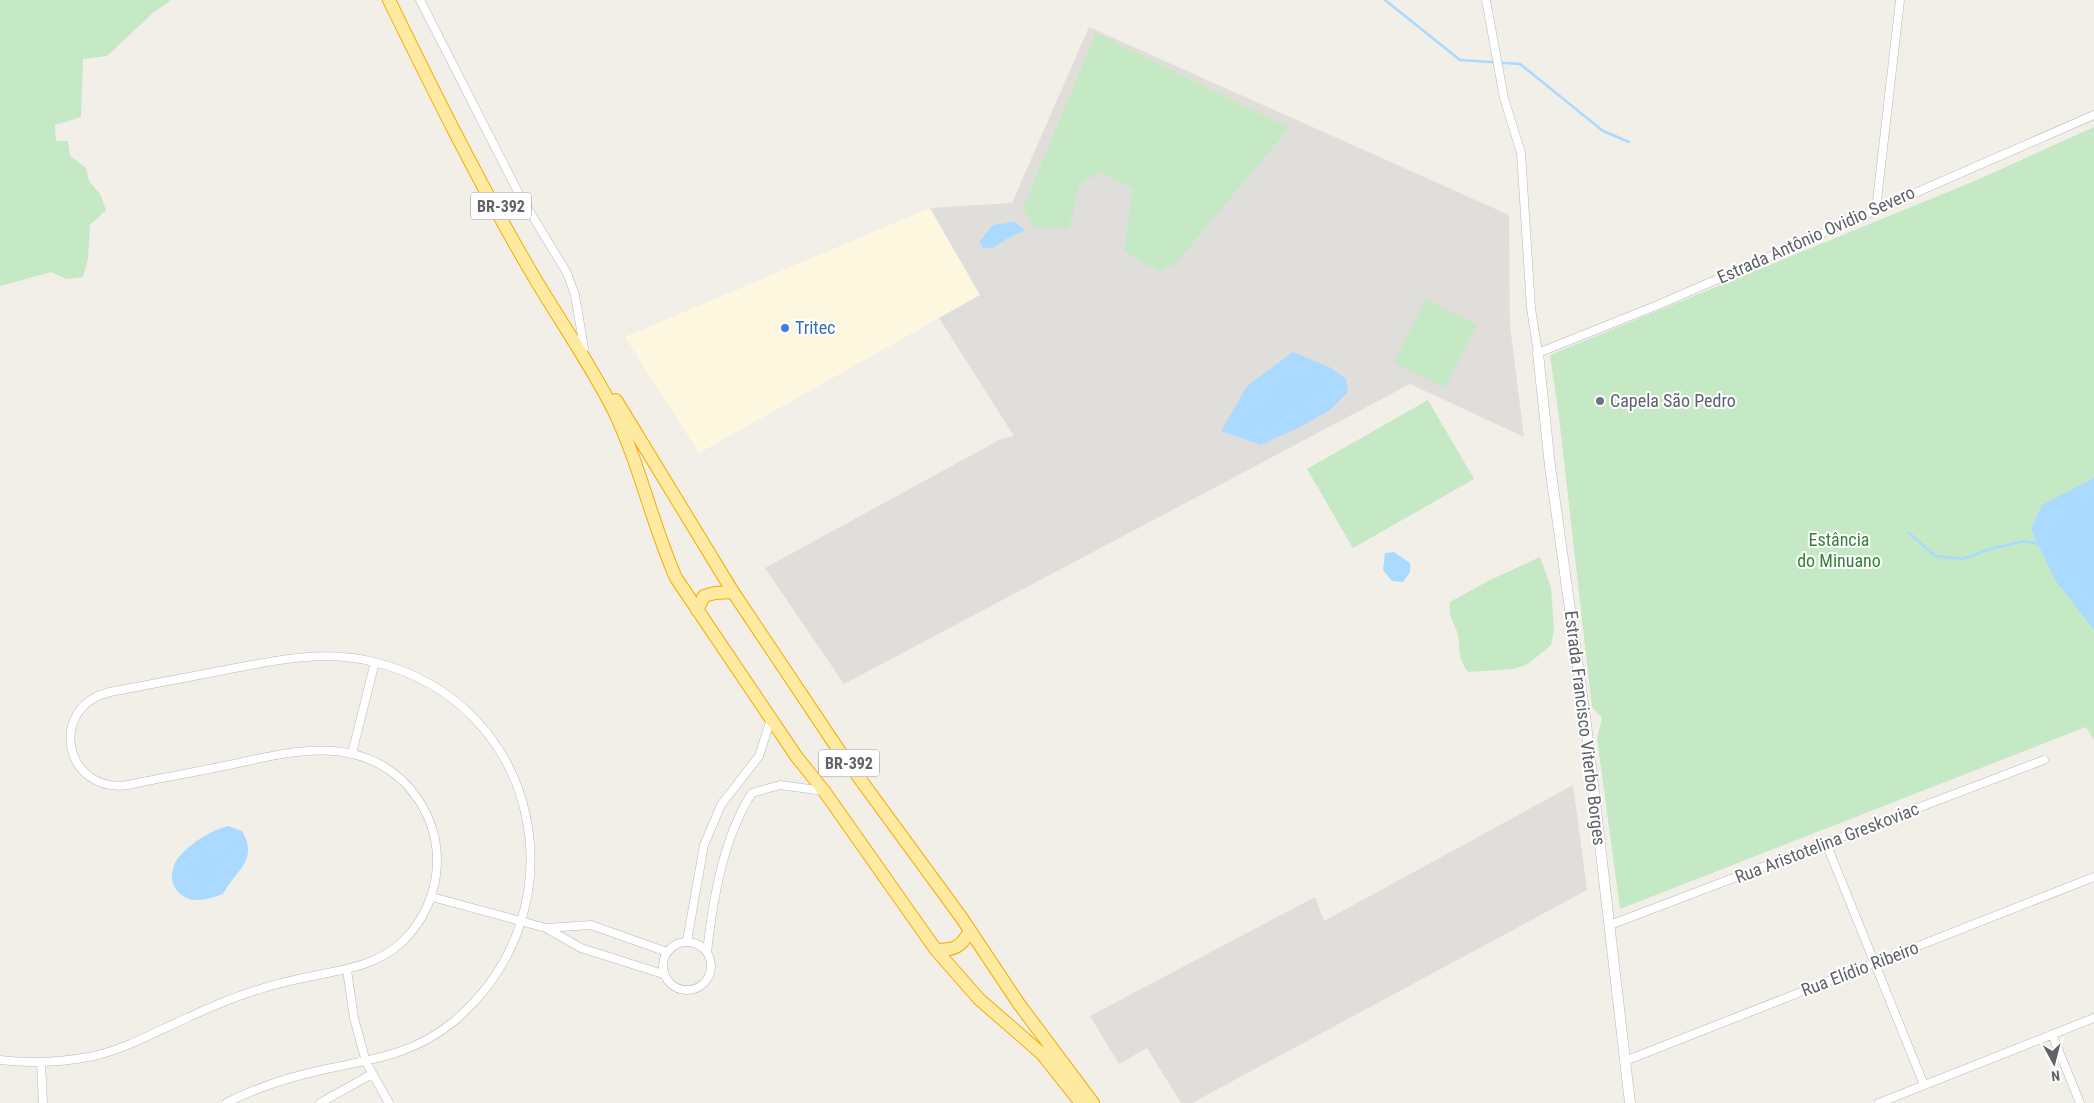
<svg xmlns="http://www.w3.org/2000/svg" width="2094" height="1103" viewBox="0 0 2094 1103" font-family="'Roboto Condensed',sans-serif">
<rect width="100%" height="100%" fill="#f1efe8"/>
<path fill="#fef7e0" d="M930,208L980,295L699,453L625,337Z"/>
<path fill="#e0deda" d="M1089,27L1509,215L1510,326L1524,437L1410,384L844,684L765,568L1001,439L1014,436L939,318L980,295L930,208L1012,203Z
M1573,785L1587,890L1192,1103H1181L1147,1048L1119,1064L1090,1016L1315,897L1324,921Z"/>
<path fill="#c5e8c5" d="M0,0H171L153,13L107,56L83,59L81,117L55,125L56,141H68L70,156L86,168L89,181L100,194L106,210L90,225L88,259L83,277L66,279L51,272L0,286Z
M1096,33L1289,128L1177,262L1160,272L1124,251L1133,188L1100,172L1079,185L1069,229L1034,227L1023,208Z
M2094,127V740L2086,727L1620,909L1597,738L1602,718L1592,707L1559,417L1550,355L1977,180Z
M1426,299L1477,325L1445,388L1394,362Z
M1428,400L1474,479L1353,548L1307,469Z
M1540,557L1551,587L1554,630L1551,645L1528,664L1514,669L1468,672C1454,652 1463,647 1456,629C1451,616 1449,618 1450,602L1488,581Z"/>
<path fill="#aadaff" d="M1014,222L1025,230L1005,240L993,248H983L979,242L993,225Z
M1293,352L1331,368L1346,379L1348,392L1330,410L1300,427L1261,445L1221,431L1247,386Z
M2094,478V630L2055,580L2031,529L2042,505Z
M1394,552L1410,563V572L1403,582L1392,581L1383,570L1385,553Z
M228,826L242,831C259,861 236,869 223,894C205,900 188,906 175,888C172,883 171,875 173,869C177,850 211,830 228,826Z"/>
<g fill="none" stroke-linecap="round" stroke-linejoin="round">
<path stroke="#aadaff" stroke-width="2.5" d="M1385,0L1460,60L1520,64L1603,131L1629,142
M1909,533L1935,556L1963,559L1990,549L2024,541L2040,544"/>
<defs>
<path id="minor" d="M420,0L519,194L567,273L575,295L584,348
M1486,0L1504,98L1521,153L1531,308L1538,353L1658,305L2094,115
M1876,209L1900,0
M352,753L375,662
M1826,843L1924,1085
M432,897L546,928L581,948L663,974
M1610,925L2044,760
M546,928L591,925L667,952
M687,941L704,845L721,805L759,756L771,719
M663 966a24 24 0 1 1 48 0a24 24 0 1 1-48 0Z
M707,952C713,899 723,838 752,793L780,785L824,791
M347,970L354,1018L366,1062L389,1103
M2052,1034L2080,1103
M0,1060C31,1064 63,1062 94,1056C128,1048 157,1031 189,1017C225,1000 263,986 303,978C339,970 374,968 402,942C430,915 442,877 435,839C430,817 419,797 403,781C353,734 288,752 229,765C195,772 161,778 128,785C64,794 47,707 110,692C147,685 183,678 220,671C271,661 323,649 374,662C543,703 584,913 453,1022C411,1056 372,1059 322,1070C289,1077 256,1088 226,1103
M1625,1061L2094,877
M41,1062L43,1103
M320,1103L372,1074
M1879,1103L2094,1018"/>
<path id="tertiary" d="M1538,353L1550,466L1586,724L1630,1103"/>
<path id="trunk" d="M389,0C433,90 477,179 527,265C555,314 589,361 614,411C640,465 652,524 676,578L796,756L824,791L936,950L979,999L1042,1054L1081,1103
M616,400L733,592L838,749L961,917L1019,1004L1093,1103
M697,610L704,596L715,593L733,592
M936,950C955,950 961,947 970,931"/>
</defs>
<use href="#minor" stroke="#b5b8bc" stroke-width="9"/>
<use href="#tertiary" stroke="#b5b8bc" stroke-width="11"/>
<use href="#trunk" stroke="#f9ab00" stroke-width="14"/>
<use href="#minor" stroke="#fff" stroke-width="8"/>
<use href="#tertiary" stroke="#fff" stroke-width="10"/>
<use href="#trunk" stroke="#feeaa1" stroke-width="12"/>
</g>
<circle fill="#3f7fe0" stroke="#fff" stroke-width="2" cx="785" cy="328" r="5"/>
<circle fill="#6b7280" stroke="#fff" stroke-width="2" cx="1600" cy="401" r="5"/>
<g text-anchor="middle" stroke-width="4" stroke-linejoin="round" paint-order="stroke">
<g fill="#fff" stroke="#8f9295" stroke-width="1">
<rect x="471" y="192.5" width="60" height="27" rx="4"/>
<rect x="819" y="749.5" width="60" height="27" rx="4"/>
</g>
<g font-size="16" font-weight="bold" fill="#5f6368">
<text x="501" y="212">BR-392</text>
<text x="849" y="769">BR-392</text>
</g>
<g font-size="18" fill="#5f6368" stroke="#fff">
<text transform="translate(1816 235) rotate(-24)" y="6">Estrada Antônio Ovidio Severo</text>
<text transform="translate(1585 728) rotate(83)" y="6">Estrada Francisco Viterbo Borges</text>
<text transform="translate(1827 843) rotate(-21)" y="6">Rua Aristotelina Greskoviac</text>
<text transform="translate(1860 969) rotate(-21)" y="6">Rua Elídio Ribeiro</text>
</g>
<g font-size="18" fill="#366cbe" stroke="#fff" text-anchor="start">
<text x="795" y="334">Tritec</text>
</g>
<g font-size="18" fill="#5b616d" stroke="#fff" text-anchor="start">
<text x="1610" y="407">Capela São Pedro</text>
</g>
<g font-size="18" fill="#348238" stroke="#fff">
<text x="1839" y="546">Estância<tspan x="1839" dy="21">do Minuano</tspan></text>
</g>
</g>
<g transform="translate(2054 1063) rotate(173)" stroke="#ffffff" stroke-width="4" paint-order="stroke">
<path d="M0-4L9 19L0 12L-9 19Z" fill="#5f6368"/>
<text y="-8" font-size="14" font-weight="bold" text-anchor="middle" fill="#5f6368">N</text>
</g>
</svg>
